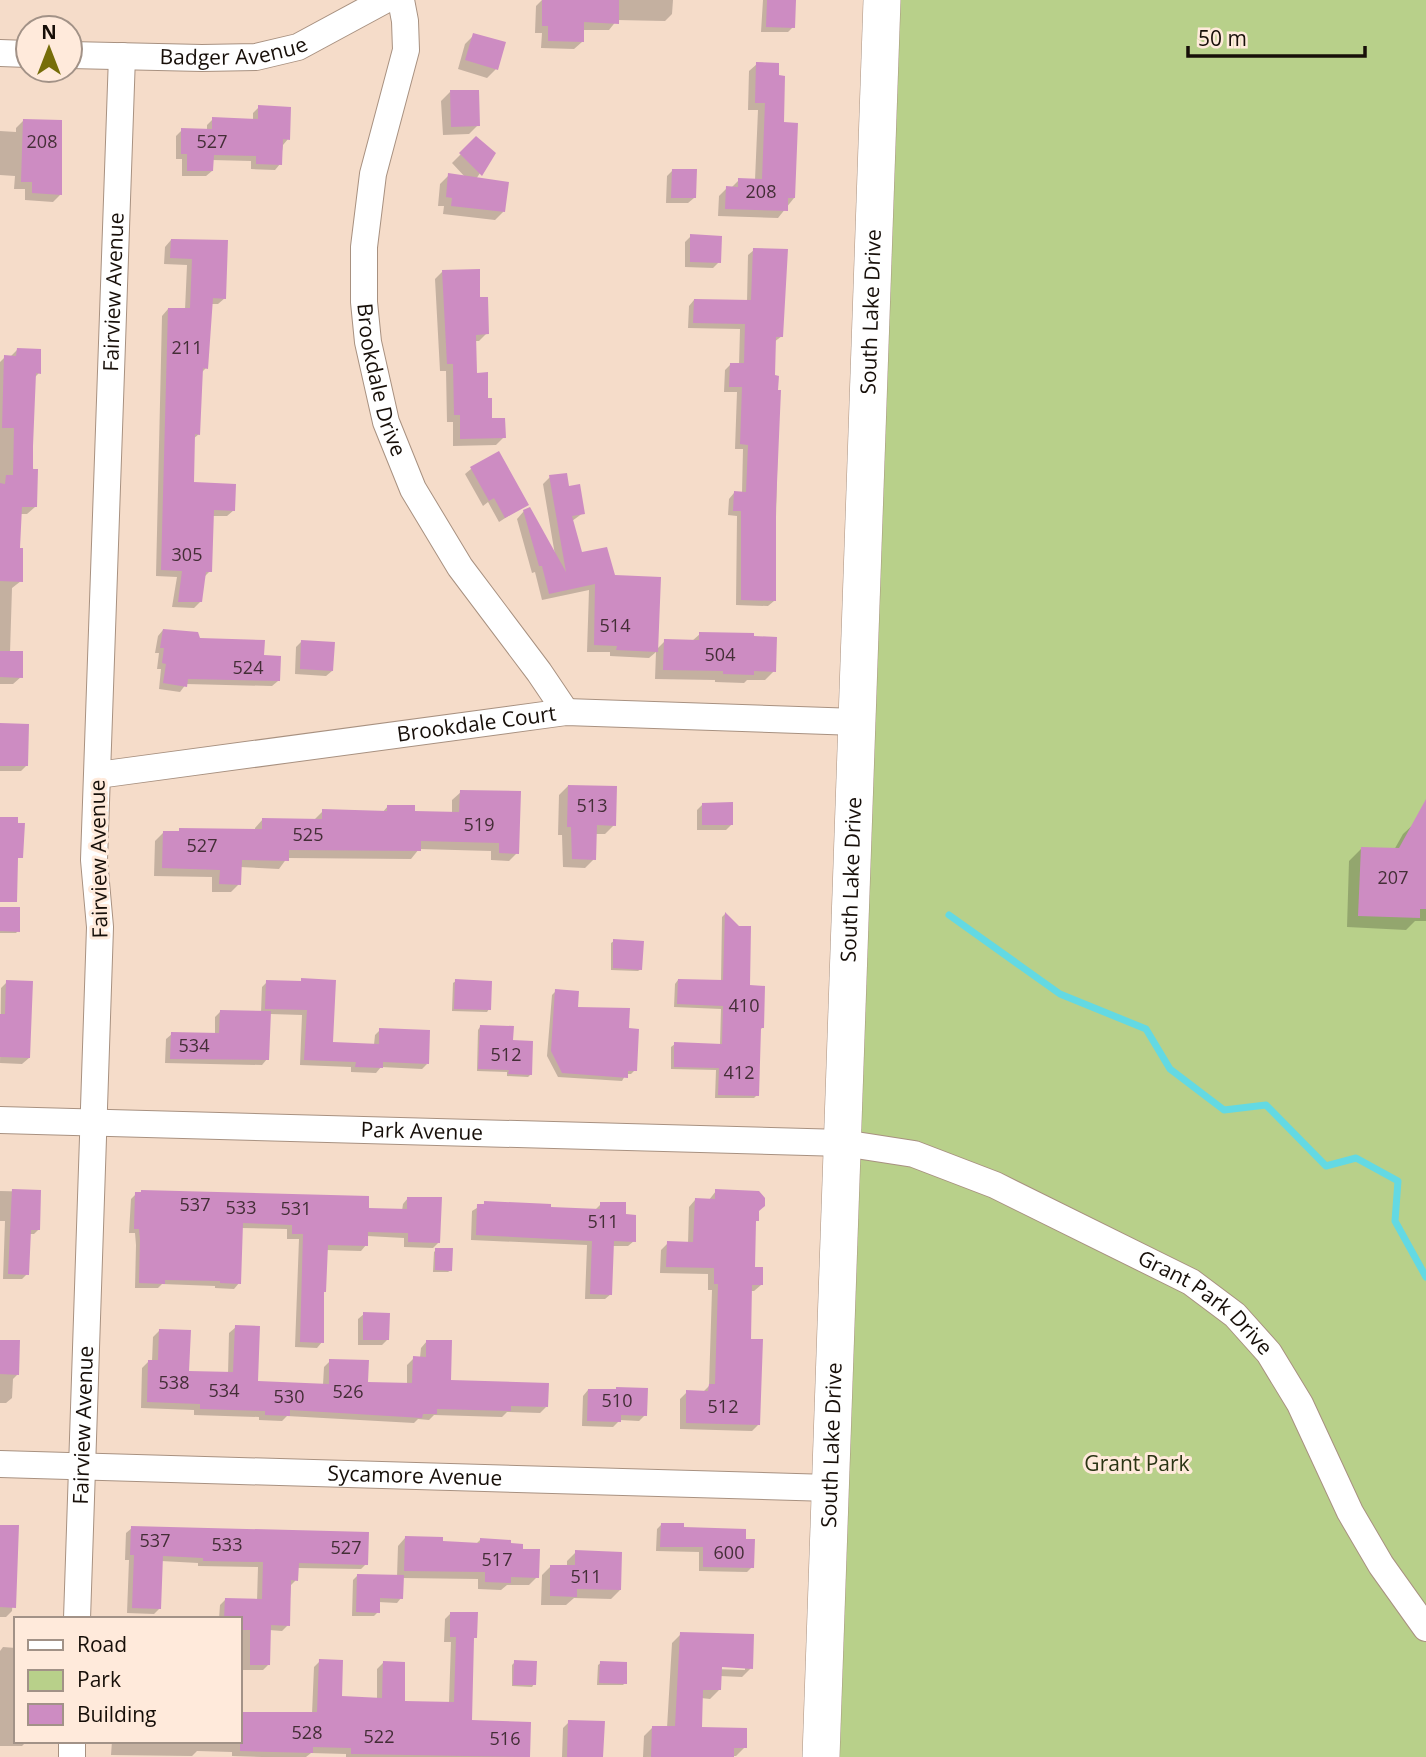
<svg xmlns="http://www.w3.org/2000/svg" width="1426" height="1757" viewBox="0 0 1426 1757" font-family="'Open Sans',sans-serif">
<rect width="100%" height="100%" fill="#f5dcc9"/>
<path fill="#b8d08a" d="M898,0H1426V1757H837Z"/>
<path fill="#0003" fill-rule="evenodd" d="M542,0H673L672,14L665,21L617,20L609,30H582V42L574,49L541,48L542,33H535L536,6Z
M763,0H794L793,27L788,32H761Z
M474,35L496,69L487,78L458,69L465,44Z
M757,64L782,124L794,198L778,218L718,216L719,196L727,188H731L739,180H755L758,110H748L749,71Z
M450,92L478,125L469,134L443,135L441,101Z
M259,107L288,139L283,145L280,164L275,170L251,169V161L212,160V171L206,176H182V159H176V136L182,130L207,131V125L213,119L253,120V113Z
M24,120L61,194L53,202L25,200V189H14L15,176L0,175V131L16,132V128Z
M476,139L493,154L476,179L504,211L495,220L443,214L444,206H438L440,184L449,175L466,178L452,163Z
M673,170L694,198L688,203H666L667,176Z
M691,236L719,262L713,268L685,267V242Z
M171,240L226,242L225,298L218,304H211L206,368L201,373L199,434L193,439L192,484L234,510L227,516H212L210,571L204,577L201,601L194,608L172,607L177,577L156,576L162,316L168,309L185,310L187,265L164,264L165,247Z
M754,250L782,336L774,342L773,377L777,392H779L774,601L768,606L736,605L737,516L728,515L729,499L734,493H742L743,449H735L737,392H724L725,370L731,364L739,365L740,329L688,328L689,306L694,300L747,302L748,255Z
M443,271L479,299L487,333L479,341H475V374L487,400L491,420L504,437L496,445L453,446V422H447L446,371H440L435,279Z
M17,350L39,373L34,378L32,446L35,507L27,514H20L18,549L21,581L12,588L10,653L21,677L13,684H0V362L5,357H10Z
M498,453L526,505L499,522L488,502L483,506L465,474L471,469Z
M550,477L568,488L583,513L572,521L581,554L613,577L657,649L665,641H692L700,634L774,671L765,680H747L744,683L715,682V680L655,679L656,652L649,658L610,656V652H587L589,590L542,600L535,572L532,573L517,519L524,511L555,555L543,484Z
M163,630L262,657L278,681L272,686L186,684L180,692L159,689L161,669H157L159,653H155L158,636Z
M302,641L332,671L326,676L295,674L296,647Z
M0,725L26,766L21,771H0Z
M568,786L614,825L605,834H595L594,859L585,868L563,867L562,835H558L559,795Z
M461,792L517,853L509,861L491,860V851L419,849L411,859L287,858L279,869L240,867L239,884L231,892H212V877L154,876L155,841L163,833L255,831V828L263,819H315L323,811L382,813L388,806L413,813L452,814V800Z
M703,804L732,824L726,830H697V810Z
M1426,816V921H1415L1406,930L1347,927L1349,861L1361,849L1394,850L1403,834L1416,822Z
M0,909L18,931L16,933H0Z
M725,914L763,1027L759,1031L757,1095L754,1098H715L716,1070L671,1069V1047L675,1044L720,1045L721,1009L674,1007L675,984L678,980L721,982L722,917Z
M614,941L641,969L638,971L611,970V943Z
M334,981L331,1044L374,1045L375,1035L380,1030L427,1064L422,1069L381,1067L376,1073L351,1072V1067L300,1065L302,1015L270,1014L267,1059L262,1065L165,1063L166,1039L172,1034L215,1035V1017L220,1012L261,1013L262,987L267,982Z
M456,981L489,1009L487,1012L452,1011L453,983Z
M7,982L29,1058L22,1064L0,1063L1,988Z
M556,991L576,1008L627,1030L635,1070L631,1074H626L622,1081L558,1077L547,1056L552,995Z
M480,1027L512,1042L531,1074L528,1077L507,1076V1072L477,1071L478,1030Z
M0,1191L40,1192L39,1229L34,1234H29L27,1274L22,1279H3L5,1221H0Z
M716,1191L757,1212L754,1223L753,1268L761,1285L754,1291H751L749,1341L758,1425L752,1431L680,1429V1399L687,1392H703L709,1386L712,1290H708V1274L660,1273L661,1250L668,1243H688L689,1207L695,1200H709Z
M136,1194L402,1211L403,1204L408,1198L439,1242L433,1248L404,1247V1238L367,1236L366,1245L361,1251L326,1250L322,1293V1342L317,1348L295,1347L299,1239H287V1229L241,1228L239,1283L234,1289L215,1288V1286L162,1284L158,1288H135L136,1245L135,1233H129L131,1199Z
M485,1203L549,1209H596L601,1204L624,1216L634,1241L628,1246H612L611,1294L605,1299H585L587,1245L471,1240L472,1211Z
M436,1250L451,1270L448,1272H433L434,1252Z
M364,1314L387,1340L382,1345H358V1319Z
M236,1327L257,1383L323,1385L324,1367L330,1361L366,1383L407,1384V1365L414,1358H420L421,1348L427,1341L449,1382L546,1407L540,1413L507,1412L502,1417L434,1415L429,1420L418,1419L414,1423L287,1416L282,1421L259,1420V1417L194,1415V1410L141,1408L142,1368L149,1361L152,1362L153,1337L159,1331L187,1373L228,1374L229,1333Z
M0,1342L17,1375L13,1379L12,1398L6,1403H0Z
M588,1390L645,1415L639,1421L620,1420L613,1427L582,1426L583,1396Z
M662,1524L683,1529L752,1567L747,1572L699,1571V1552L656,1551L657,1529Z
M0,1527H17L12,1611L6,1617H0Z
M132,1528L366,1564L361,1569L297,1568L296,1580L291,1585L288,1625L282,1631L269,1630L268,1665L263,1670H240V1619H219L220,1605L225,1600L257,1601L258,1567L198,1566V1563L161,1561L160,1608L154,1614L127,1613L129,1560H125L126,1533Z
M405,1538L441,1543L476,1544L480,1540L509,1545L521,1550L537,1577L529,1585H507L501,1590L478,1589V1579L402,1578L401,1598L397,1603L378,1602V1612L374,1616H352L353,1580L357,1576L397,1577L398,1546Z
M576,1552L620,1590L611,1599L574,1598L566,1605H541L542,1575L551,1566L567,1567V1561Z
M451,1613L475,1637L472,1640L470,1722L529,1723V1757H346V1754L311,1753L306,1757H262L232,1756V1752L197,1751L192,1756L111,1755L112,1741H240V1713L312,1714L314,1667L320,1661L340,1698L377,1699V1669L383,1663L403,1702L449,1703L451,1642H444L445,1619Z
M681,1634L751,1668L742,1677L720,1676L719,1690L710,1699L701,1698V1729L745,1747L736,1756L643,1757L644,1736L653,1727L667,1728L672,1643ZM713,1665L745,1667V1670L713,1669Z
M3,1647L16,1648V1741H27L22,1746H0V1651Z
M515,1662L534,1684L532,1687L512,1686V1665Z
M601,1663L625,1683L623,1685H597L598,1665Z
M569,1722L602,1757H562L563,1728Z"/>
<g fill="none" stroke-linecap="round" stroke-linejoin="round">
<path stroke="#63d9e3" stroke-width="7" d="M949,915L1060,994L1146,1029L1170,1069L1224,1110L1266,1105L1326,1166L1356,1158L1398,1181L1395,1221L1426,1277"/>
</g>
<path fill="#cd8cc2" d="M542,0H619V24L584,22V42L548,41V26H542Z
M767,0H796L795,28L766,27Z
M473,33L506,42L498,70L465,60Z
M756,62L779,63V75L785,76L784,122L798,123L795,198H788V211L725,209L726,186L738,187V178L762,179L765,103H755Z
M450,90H479L480,126L451,127Z
M258,105L291,107L290,140L283,139L282,165L256,164V156L214,155L213,171H187V154H181V128L212,129V117L258,119Z
M23,119L62,120V195L32,193V182H21Z
M476,136L496,153L482,176L459,153Z
M672,169H697L696,198H671Z
M448,173L509,182L505,212L451,206L452,198L446,197Z
M690,234L722,236L721,263L690,262Z
M171,239L228,240L226,299L213,298L208,369L203,368L200,435L195,434L194,482L236,484L235,511L214,510L212,572H206L202,602H178L182,571L161,570L168,308H190L192,259L170,258Z
M753,248L788,249L783,337H776L775,375L779,376L778,390H781L776,506V601L741,600V511H733L734,491L746,492L748,445L740,444L742,387H729L730,363H744L745,324L693,323L694,299L751,300Z
M480,269V297H488L489,334L476,335L477,373L488,372V398H492V418H505L506,438L460,439V415H454L453,364H447L442,270Z
M17,348L41,349V374L36,373L33,446V469H38L37,507H22L20,548H23V582L0,581V483L5,484L6,475H13L14,428H2L4,355L16,356Z
M499,451L529,505L505,518L494,498L489,501L470,467Z
M567,473L569,486L580,484L585,514L572,516L582,552L607,547L615,575L661,577L658,652L616,650L617,646L594,645L595,584L549,594L542,566H539L523,510L530,507L566,572L549,475Z
M163,629L198,632L200,638L265,640L264,655L281,656L280,681L188,679L187,687L163,683L166,664L162,663L164,648H160Z
M699,632L754,633V636L777,637L776,672L754,671V675L723,674V671L663,670L664,639L699,640Z
M301,640L335,642L333,671L300,669Z
M0,651H23V678L0,677Z
M0,723L29,724L28,766H0Z
M568,785L617,786L616,826L597,825L596,860L572,859L571,827H567Z
M460,790L521,791L519,854L499,853V843L421,841V851L289,850V861L242,860L241,885L219,884L220,870L162,868L163,831H179V828L262,829V818L322,819V809L387,811V805H415V811L459,812Z
M1426,799V909H1420V918L1358,916L1361,847L1399,848Z
M733,802V825H702V803Z
M0,817H18V823H25L23,858H18L17,902H0Z
M0,907H20V932L0,931Z
M725,912L739,926H751L750,985L765,986L764,1028H761L759,1096L718,1095L719,1068L674,1067V1042L722,1044L723,1006L677,1004L678,979L723,980Z
M613,939L644,941L642,970L613,968Z
M301,978L336,980L333,1042L379,1044V1028L430,1030L429,1064L383,1062V1068L355,1067L356,1062L304,1060L307,1010L265,1009L266,980L301,981Z
M455,979L492,981L491,1010L454,1009Z
M6,980L33,981L30,1058L0,1057V1014H5Z
M555,989L579,991L578,1007L630,1008L629,1028L639,1029L637,1071H628V1078L562,1073L551,1051Z
M220,1010L271,1011L269,1060L170,1059L171,1032L219,1033Z
M480,1025L514,1026L513,1040L533,1041L532,1075L508,1074L509,1070L478,1069Z
M12,1189L41,1190L40,1230H31L29,1275L8,1274Z
M715,1189L759,1191L765,1198V1206L759,1211V1221H756L755,1267H763V1285H752L751,1339H763L760,1425L686,1423V1390L708,1391L709,1384H715L718,1284H714V1268L666,1267L667,1241L693,1242L695,1198L715,1199Z
M141,1190L369,1196V1208L407,1209V1197H442L440,1243L408,1242V1233L368,1232V1246L328,1245L326,1292H324V1343L300,1342L303,1234H292V1225L243,1223L241,1284L220,1283V1281L165,1280V1284L139,1283L140,1239L139,1229H134L135,1192H141Z
M484,1201L551,1204V1207L600,1209V1202H626V1214L636,1215V1242L614,1241L612,1295L590,1294L592,1241L476,1235L477,1204H484Z
M435,1248H453L452,1271L435,1270Z
M363,1312L390,1313L389,1340H363Z
M235,1325L260,1326L258,1381L329,1384V1359L369,1360L368,1382L412,1383L413,1356L426,1357V1340H452L451,1380L549,1383L548,1407L511,1406V1411L437,1409V1414H423L422,1418L290,1410V1416L265,1415V1411L200,1409V1404L147,1402L148,1360H158L159,1329L191,1330L189,1371L233,1372Z
M0,1340H20L19,1375L0,1374Z
M616,1387L648,1388L647,1416L621,1415V1422L587,1421L588,1389H616Z
M661,1523H684V1527L746,1529V1539H755L754,1568L703,1567V1547H660Z
M0,1525H19L16,1608L0,1607Z
M131,1526L369,1532L368,1565L299,1563L298,1581L291,1580L290,1626L271,1625L270,1665H250V1630H240V1619H224L225,1598L262,1599L263,1562L203,1561V1558L163,1556L161,1609L132,1608L134,1555H130Z
M405,1536L443,1537V1541L480,1543V1538L511,1540V1543L523,1544V1549H540L539,1578L511,1577V1583L485,1582V1572L404,1571Z
M575,1550L622,1552L621,1590L577,1589V1597L550,1596V1565H575Z
M357,1574L404,1575L403,1599L380,1598V1613L356,1612Z
M450,1612H478L477,1638H474L472,1720L531,1722L530,1757L351,1754V1748L313,1747V1753L240,1751V1712H317L319,1659L343,1660L342,1696L382,1698L383,1661L405,1662V1701L454,1702L456,1637H450Z
M680,1632L754,1634L753,1669L722,1667L721,1690H703L702,1727L747,1728V1748H734V1757H651L652,1726H675Z
M514,1660L537,1661L536,1685H513Z
M600,1661L627,1662V1684L599,1683Z
M568,1720L605,1721L603,1757H567Z"/>
<g fill="none" stroke-linecap="round" stroke-linejoin="round">
<defs>
<g id="street">
<path id="s1" d="M401,0L405,21L406,50L373,174L364,247V302L368,342L386,422L413,489L460,567L539,672L566,712"/>
<path d="M0,53L28,54"/>
<path id="s2" d="M70,55L202,58L256,57L298,47L385,0"/>
<path id="s3" d="M98,775L566,712L857,722"/>
<path id="s4" d="M0,1120L843,1143L914,1154L995,1185L1191,1282L1235,1315L1269,1353L1300,1404L1350,1512L1381,1565L1426,1628"/>
<path id="s5" d="M0,1464L830,1488"/>
<path id="s6" d="M77,1619L100,927L94,860L122,56"/>
<path d="M72,1757V1741"/>
</g>
<g id="secondary">
<path id="s7" d="M821,1757L882,0"/>
</g>
</defs>
<use href="#street" stroke="#a89180" stroke-width="28"/>
<use href="#secondary" stroke="#a89180" stroke-width="38"/>
<use href="#street" stroke="#fff" stroke-width="26"/>
<use href="#secondary" stroke="#fff" stroke-width="37"/>
</g>
<g text-anchor="middle" stroke-width="6" stroke-linejoin="round" paint-order="stroke">
<g font-size="18" fill="#442e37">
<text x="42" y="148">208</text>
<text x="212" y="148">527</text>
<text x="761" y="198">208</text>
<text x="187" y="354">211</text>
<text x="187" y="561">305</text>
<text x="615" y="632">514</text>
<text x="720" y="661">504</text>
<text x="248" y="674">524</text>
<text x="592" y="812">513</text>
<text x="479" y="831">519</text>
<text x="308" y="841">525</text>
<text x="202" y="852">527</text>
<text x="1393" y="884">207</text>
<text x="744" y="1012">410</text>
<text x="194" y="1052">534</text>
<text x="506" y="1061">512</text>
<text x="739" y="1079">412</text>
<text x="195" y="1211">537</text>
<text x="241" y="1214">533</text>
<text x="296" y="1215">531</text>
<text x="603" y="1228">511</text>
<text x="174" y="1389">538</text>
<text x="224" y="1397">534</text>
<text x="348" y="1398">526</text>
<text x="289" y="1403">530</text>
<text x="617" y="1407">510</text>
<text x="723" y="1413">512</text>
<text x="155" y="1547">537</text>
<text x="227" y="1551">533</text>
<text x="346" y="1554">527</text>
<text x="729" y="1559">600</text>
<text x="497" y="1566">517</text>
<text x="586" y="1583">511</text>
<text x="307" y="1739">528</text>
<text x="379" y="1743">522</text>
<text x="505" y="1745">516</text>
</g>
<g font-size="21" fill="#170f09" stroke="#ffeadb">
<text dy="7" stroke="none"><textPath href="#s2" startOffset="164">Badger Avenue</textPath></text>
<text dy="7" stroke="none"><textPath href="#s6" startOffset="1328">Fairview Avenue</textPath></text>
<text dy="7" stroke="none"><textPath href="#s7" startOffset="1446">South Lake Drive</textPath></text>
<text dy="7" stroke="none"><textPath href="#s1" startOffset="387">Brookdale Drive</textPath></text>
<text dy="7" stroke="none"><textPath href="#s3" startOffset="382">Brookdale Court</textPath></text>
<text transform="translate(99 859) rotate(-91)" y="7">Fairview Avenue</text>
<text dy="7" stroke="none"><textPath href="#s7" startOffset="878">South Lake Drive</textPath></text>
<text dy="7" stroke="none"><textPath href="#s4" startOffset="422">Park Avenue</textPath></text>
<text dy="7" stroke="none"><textPath href="#s4" startOffset="1244">Grant Park Drive</textPath></text>
<text dy="7" stroke="none"><textPath href="#s6" startOffset="194">Fairview Avenue</textPath></text>
<text dy="7" stroke="none"><textPath href="#s7" startOffset="312">South Lake Drive</textPath></text>
<text dy="7" stroke="none"><textPath href="#s5" startOffset="415">Sycamore Avenue</textPath></text>
</g>
<g font-size="21" fill="#2a3413" stroke="#ffeadb">
<text x="1137" y="1471">Grant Park</text>
</g>
</g>
<rect x="14" y="1617" width="228" height="126" fill="#ffeadb" stroke="#a29287" stroke-width="2"/>
<rect x="28" y="1640" width="35" height="10" fill="#ffffff" stroke="#a29287" stroke-width="2"/>
<text x="77" y="1652" font-size="21" fill="#170f09">Road</text>
<rect x="28" y="1670" width="35" height="21" fill="#b8d08a" stroke="#a29287" stroke-width="2"/>
<text x="77" y="1687" font-size="21" fill="#170f09">Park</text>
<rect x="28" y="1704" width="35" height="21" fill="#cd8cc2" stroke="#a29287" stroke-width="2"/>
<text x="77" y="1722" font-size="21" fill="#170f09">Building</text>
<g transform="translate(49 49)"><circle r="33" fill="#ffeadb" stroke="#a29287" stroke-width="2"/>
<path d="M0-5L12 26L0 18L-12 26Z" fill="#766d09"/>
<text y="-10" font-size="19" font-weight="bold" text-anchor="middle" fill="#170f09">N</text>
</g>
<path d="M1188 46v10h177v-10" fill="none" stroke="#170f09" stroke-width="3.5"/>
<text x="1198" y="46" font-size="21" fill="#170f09" stroke="#ffeadb" stroke-width="5" paint-order="stroke">50 m</text>
</svg>
